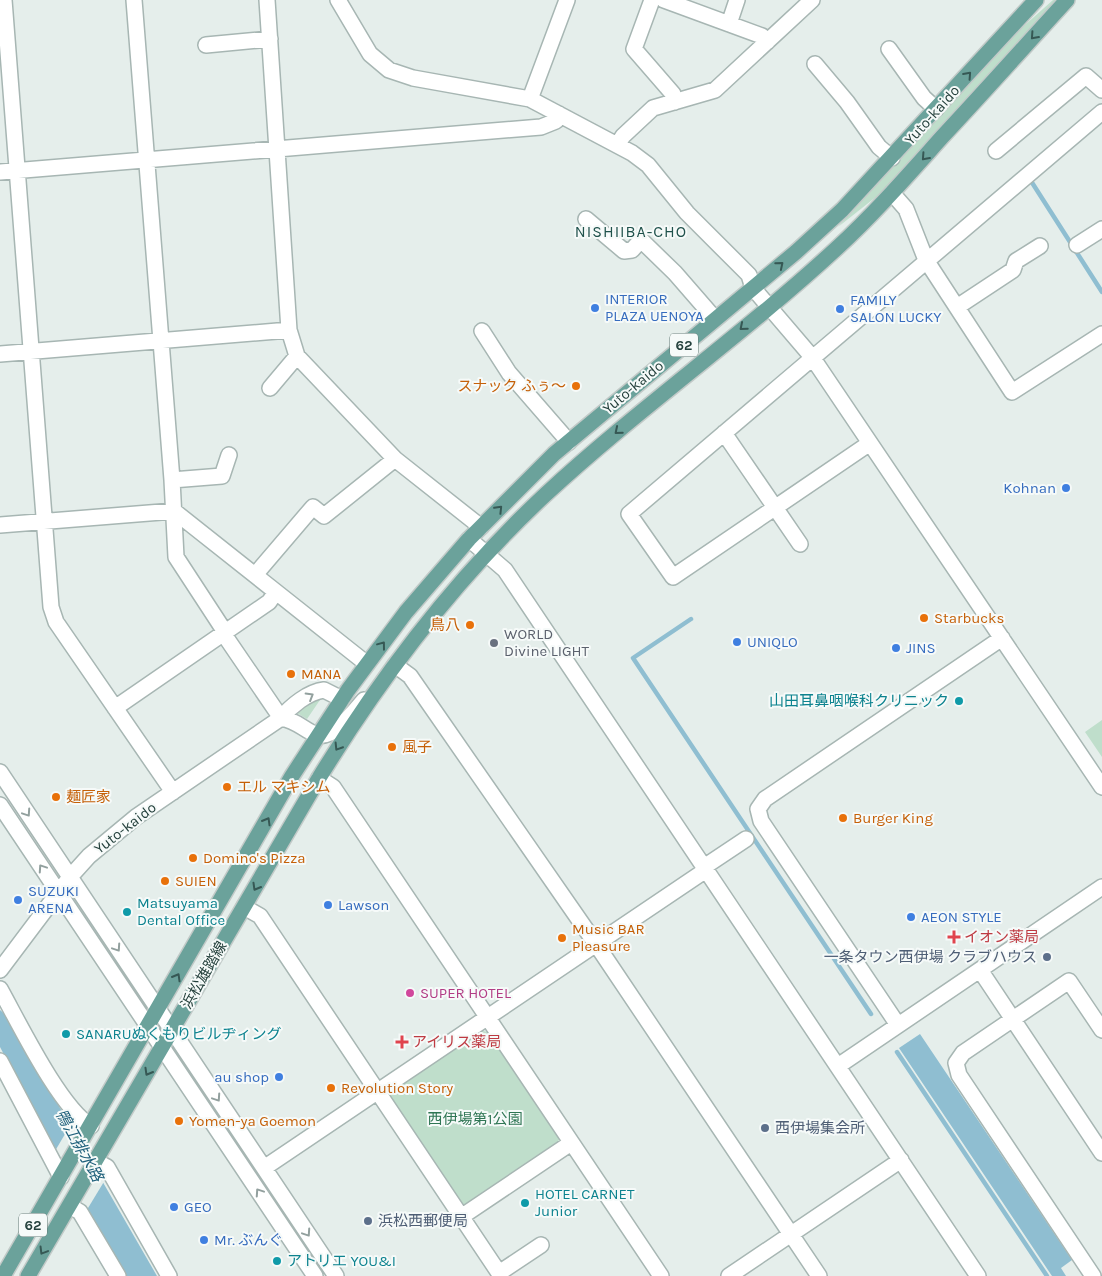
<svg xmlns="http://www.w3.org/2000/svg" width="1102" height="1276" viewBox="0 0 1102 1276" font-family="Karla,'Noto Sans JP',sans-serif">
<rect width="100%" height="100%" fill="#e5eeeb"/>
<path fill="#bfdecb" d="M1053,0H1057L881,193L838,227L1015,34Z
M322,697L307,719L297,713L296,711L312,699Z
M1102,720V757L1085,732Z
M478,1030L488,1032L559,1139L557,1148L471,1206L461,1204L390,1098L392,1088Z"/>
<path fill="#8fbed1" d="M0,1010L7,1016L157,1276H123L115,1264L0,1047Z
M920,1034L1072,1260L1061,1268L1066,1276H1052L899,1048Z"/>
<path fill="#e5eeeb" d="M71,1124L105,1180L85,1213L52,1156Z"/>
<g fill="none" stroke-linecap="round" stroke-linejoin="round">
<path stroke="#8fbed1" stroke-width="4.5" d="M1031,181L1102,292
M691,619L633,658L871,1014
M897,1052L1047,1276"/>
<defs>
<path id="minor" d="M4,0L51,607L56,622L173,792
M134,0L172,480L176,557L225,632
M267,0L289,330L297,356L395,459L481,527
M338,0L370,54L389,70L413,78L530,99L632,153L648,165L687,213L749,275L753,288L812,357L1102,787
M652,0L634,49L673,94L675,102
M664,0L762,36L767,42
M729,24L737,0
M206,45L270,39
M889,49L924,98L936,109
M815,64L847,102L879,147L892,158
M530,99L567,0
M618,144L623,136L653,108L715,90L812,0
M996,151L1086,76L1102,90
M0,172L541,127L556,121L559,114
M892,193L906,209L926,260L1012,392L1102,334
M586,219L624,251L632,250L641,240L675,273L715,319
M1077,245L1102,229
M957,307L1013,270L1016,261L1040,246
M482,331L509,373L569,442
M0,354L289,330
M270,388L297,356
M724,433L800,544
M870,443L673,577L629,514L1102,112
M172,480L222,476L229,455
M0,525L174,511L367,664
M469,539L505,570L978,1276
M255,575L313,507L324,516L395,459
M223,633L281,718
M395,665L410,676L596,944L819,1276
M115,708L269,602L276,592
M281,718C299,721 304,731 318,735C334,739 355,710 364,700
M0,772L336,1276
M319,778L333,787L661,1276
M0,805L315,1276
M704,867L746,839
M244,907L260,916L501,1276
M0,970L70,877L89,856L136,817L281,718C291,706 308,692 324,690L342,699
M980,970L1102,1153
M0,989C19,1023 60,1108 91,1126
M898,1025L761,821L758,809L765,799L1002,638
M0,1061L61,1177
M838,1066L1102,887
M96,1161L107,1167L169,1276
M264,1168L706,870
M70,1206L80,1212L118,1276
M461,1217L571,1143
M499,1273L541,1245
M729,1276L901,1160
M1093,1276L959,1075L956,1063L963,1053L1069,981L1102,1030"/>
<path id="major" d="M3,1276L292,776L348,690L406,612L469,539L554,454L796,252L842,210L1036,0
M28,1276L319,778C382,675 457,577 546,494C639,408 744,334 837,248C875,213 908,175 942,137C984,92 1025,46 1067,0"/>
</defs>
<use href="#minor" stroke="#a7b6b3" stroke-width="18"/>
<use href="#major" stroke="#c2cac8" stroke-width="18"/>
<use href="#minor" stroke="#fff" stroke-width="15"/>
<use href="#major" stroke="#6ba29b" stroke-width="15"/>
</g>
<defs><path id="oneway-chevron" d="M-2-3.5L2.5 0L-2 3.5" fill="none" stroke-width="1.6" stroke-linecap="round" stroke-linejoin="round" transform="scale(1.25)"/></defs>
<g stroke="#365854">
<use href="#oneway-chevron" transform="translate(1034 36) rotate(132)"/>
<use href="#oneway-chevron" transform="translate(968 75) rotate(-48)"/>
<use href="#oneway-chevron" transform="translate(925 157) rotate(132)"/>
<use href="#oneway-chevron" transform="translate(780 265) rotate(-40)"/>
<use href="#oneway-chevron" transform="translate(743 327) rotate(140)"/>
<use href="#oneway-chevron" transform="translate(618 431) rotate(140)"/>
<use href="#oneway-chevron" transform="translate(499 509) rotate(-46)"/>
<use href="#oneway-chevron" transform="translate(382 645) rotate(-53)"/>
<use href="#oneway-chevron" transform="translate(338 747) rotate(122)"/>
<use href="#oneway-chevron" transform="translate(267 821) rotate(-60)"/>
<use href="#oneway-chevron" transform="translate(256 887) rotate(120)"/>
<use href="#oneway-chevron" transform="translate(177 977) rotate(-60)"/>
<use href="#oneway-chevron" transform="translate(148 1072) rotate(120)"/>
<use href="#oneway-chevron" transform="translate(43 1251) rotate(121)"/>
</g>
<g stroke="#92a09e">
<use href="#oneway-chevron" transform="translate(310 696) rotate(-31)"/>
<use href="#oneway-chevron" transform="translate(27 813) rotate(56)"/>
<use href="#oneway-chevron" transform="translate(42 868) rotate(-124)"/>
<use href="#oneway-chevron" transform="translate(117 948) rotate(56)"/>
<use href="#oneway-chevron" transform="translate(217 1098) rotate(56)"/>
<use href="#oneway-chevron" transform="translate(259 1192) rotate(-124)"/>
<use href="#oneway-chevron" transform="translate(307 1233) rotate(56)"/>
</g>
<g fill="#3f7fe0" stroke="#f6faf9" stroke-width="2">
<circle cx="595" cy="308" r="5"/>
<circle cx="840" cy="309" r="5"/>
<circle cx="1066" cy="488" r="5"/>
<circle cx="737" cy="642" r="5"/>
<circle cx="896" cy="648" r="5"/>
<circle cx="18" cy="900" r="5"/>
<circle cx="328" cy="905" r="5"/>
<circle cx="911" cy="917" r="5"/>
<circle cx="279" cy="1077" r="5"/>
<circle cx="174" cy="1207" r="5"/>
<circle cx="204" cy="1240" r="5"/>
</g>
<g fill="#e8710a" stroke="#f6faf9" stroke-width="2">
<circle cx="576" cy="386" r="5"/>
<circle cx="924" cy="618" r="5"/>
<circle cx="470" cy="625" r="5"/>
<circle cx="291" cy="674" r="5"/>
<circle cx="392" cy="747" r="5"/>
<circle cx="227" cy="787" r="5"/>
<circle cx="56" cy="797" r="5"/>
<circle cx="843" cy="818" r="5"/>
<circle cx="193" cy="858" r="5"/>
<circle cx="165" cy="881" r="5"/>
<circle cx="562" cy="938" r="5"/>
<circle cx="331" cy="1088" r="5"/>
<circle cx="179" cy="1121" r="5"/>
</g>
<circle fill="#6b7280" stroke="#f6faf9" stroke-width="2" cx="494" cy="643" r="5"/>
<g fill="#0f9aa8" stroke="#f6faf9" stroke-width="2">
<circle cx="959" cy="701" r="5"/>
<circle cx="127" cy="912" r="5"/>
<circle cx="66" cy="1034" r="5"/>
<circle cx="525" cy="1203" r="5"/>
<circle cx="277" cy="1261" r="5"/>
</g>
<g fill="#e0444e" stroke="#f6faf9" stroke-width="2">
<path d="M951.5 929.5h5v5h5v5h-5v5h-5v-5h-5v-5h5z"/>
<path d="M399.5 1034.5h5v5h5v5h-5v5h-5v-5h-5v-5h5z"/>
</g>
<g fill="#5c6f8a" stroke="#f6faf9" stroke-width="2">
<circle cx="1047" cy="957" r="5"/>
<circle cx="765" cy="1128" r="5"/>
<circle cx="368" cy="1221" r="5"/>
</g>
<circle fill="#d1479c" stroke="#f6faf9" stroke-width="2" cx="410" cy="993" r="5"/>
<g text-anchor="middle" stroke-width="4" stroke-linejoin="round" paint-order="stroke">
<g fill="#f6faf9" stroke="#637875" stroke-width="1">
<rect x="670" y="333.5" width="28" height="23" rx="4"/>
<rect x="19" y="1213.5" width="28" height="23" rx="4"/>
</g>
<g font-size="14" font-weight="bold" fill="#24403c">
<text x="684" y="350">62</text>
<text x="33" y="1230">62</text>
</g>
<g font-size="15" fill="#24403c" stroke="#f6faf9">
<text transform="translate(932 115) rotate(-48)" y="5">Yuto-kaido</text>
<text transform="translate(633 387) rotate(-40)" y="5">Yuto-kaido</text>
<text transform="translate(125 828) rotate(-38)" y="5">Yuto-kaido</text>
<text transform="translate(204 975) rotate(-60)" y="5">浜松雄踏線</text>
</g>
<g font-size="15" fill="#366cbe" stroke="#f6faf9" text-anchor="start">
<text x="605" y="304">INTERIOR<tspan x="605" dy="17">PLAZA UENOYA</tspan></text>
<text x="850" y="305">FAMILY<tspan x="850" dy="17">SALON LUCKY</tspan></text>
<text x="1056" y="493" text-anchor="end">Kohnan</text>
<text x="747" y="647">UNIQLO</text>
<text x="906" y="653">JINS</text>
<text x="28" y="896">SUZUKI<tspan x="28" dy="17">ARENA</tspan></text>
<text x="338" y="910">Lawson</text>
<text x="921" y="922">AEON STYLE</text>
<text x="269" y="1082" text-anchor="end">au shop</text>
<text x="184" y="1212">GEO</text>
<text x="214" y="1245">Mr. ぶんぐ</text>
</g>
<g font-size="15" fill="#c56008" stroke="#f6faf9" text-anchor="start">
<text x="566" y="391" text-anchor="end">スナック ふぅ～</text>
<text x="934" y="623">Starbucks</text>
<text x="460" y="630" text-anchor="end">鳥八</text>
<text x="301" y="679">MANA</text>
<text x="402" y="752">風子</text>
<text x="237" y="792">エル マキシム</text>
<text x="66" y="802">麺匠家</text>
<text x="853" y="823">Burger King</text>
<text x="203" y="863">Domino's Pizza</text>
<text x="175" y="886">SUIEN</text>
<text x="572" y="934">Music BAR<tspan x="572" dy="17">Pleasure</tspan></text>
<text x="341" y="1093">Revolution Story</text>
<text x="189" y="1126">Yomen-ya Goemon</text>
</g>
<g font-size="15" fill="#5b616d" stroke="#f6faf9" text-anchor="start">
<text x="504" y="639">WORLD<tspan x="504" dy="17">Divine LIGHT</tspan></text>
</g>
<g font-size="15" fill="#0d838f" stroke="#f6faf9" text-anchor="start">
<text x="949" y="706" text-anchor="end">山田耳鼻咽喉科クリニック</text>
<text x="137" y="908">Matsuyama<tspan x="137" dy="17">Dental Office</tspan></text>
<text x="76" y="1039">SANARUぬくもりビルヂィング</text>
<text x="535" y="1199">HOTEL CARNET<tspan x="535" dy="17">Junior</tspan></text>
<text x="287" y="1266">アトリエ YOU&amp;I</text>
</g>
<g font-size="15" fill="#be3a42" stroke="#f6faf9" text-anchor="start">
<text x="964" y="942">イオン薬局</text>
<text x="412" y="1047">アイリス薬局</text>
</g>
<g font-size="15" fill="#4e5e75" stroke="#f6faf9" text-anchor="start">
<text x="1037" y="962" text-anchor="end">一条タウン西伊場 クラブハウス</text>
<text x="775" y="1133">西伊場集会所</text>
<text x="378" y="1226">浜松西郵便局</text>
</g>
<g font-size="15" fill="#b23c85" stroke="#f6faf9" text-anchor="start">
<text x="420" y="998">SUPER HOTEL</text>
</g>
<g font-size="15" fill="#2f7654" stroke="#f6faf9">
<text x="475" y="1124">西伊場第1公園</text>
</g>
<g font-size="16" letter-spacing="1" fill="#20524c" stroke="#f6faf9">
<text x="631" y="237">NISHIIBA-CHO</text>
</g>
<g font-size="16" font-style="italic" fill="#1f607b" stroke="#f6faf9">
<text transform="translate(80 1145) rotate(61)" y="6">鴨江排水路</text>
</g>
</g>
</svg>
